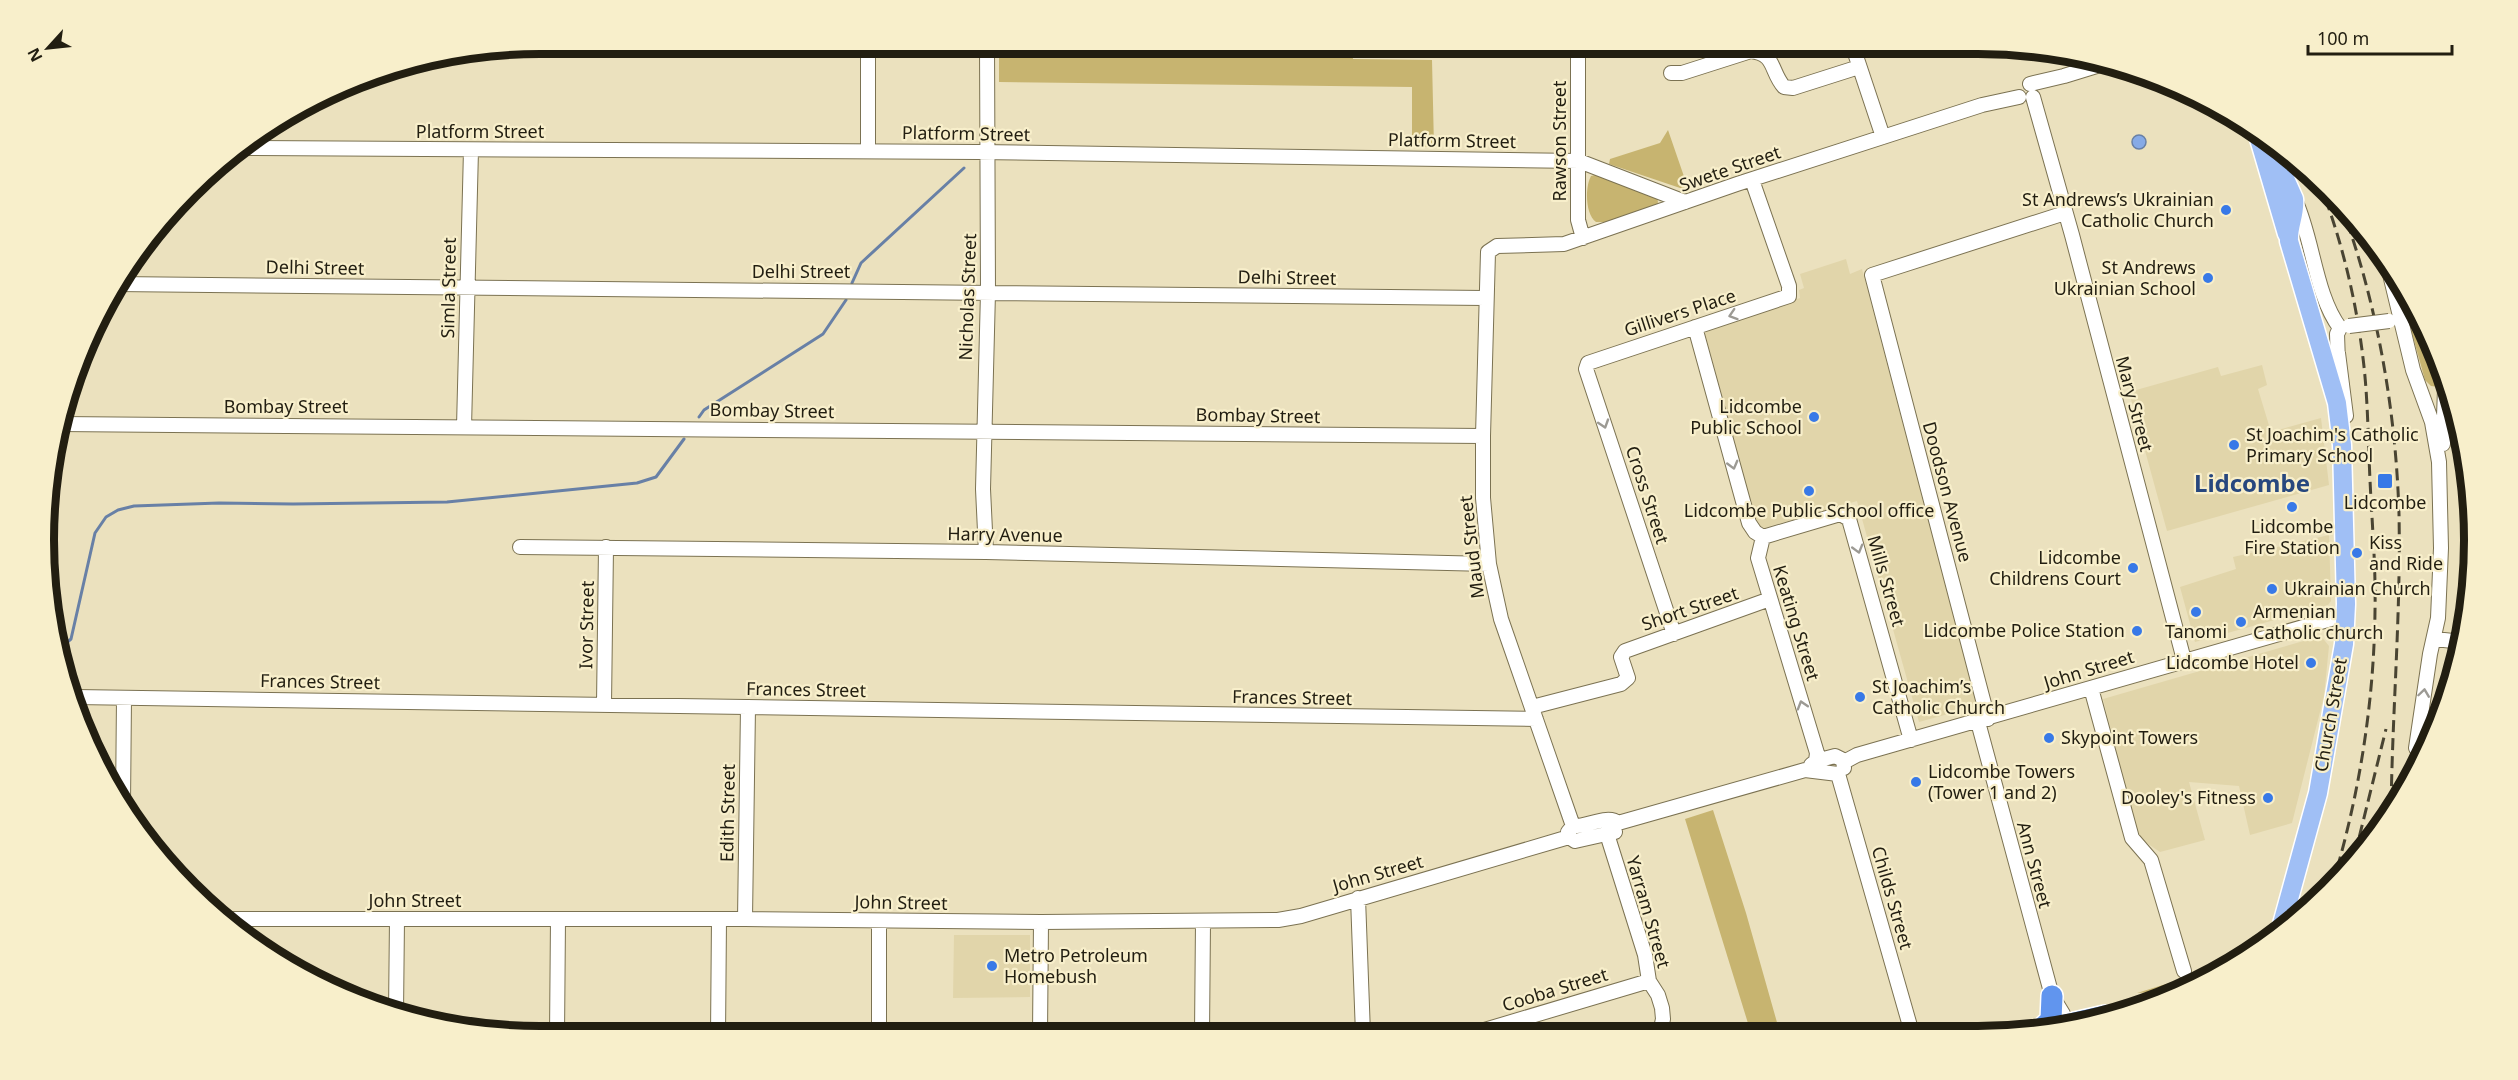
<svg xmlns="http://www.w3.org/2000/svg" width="2518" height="1080" viewBox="0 0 2518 1080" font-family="'Noto Sans',sans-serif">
<rect width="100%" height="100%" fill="#ebe1be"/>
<path fill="#e1d5aa" d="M1846,259L1850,274L1862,269L1977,706L1919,722L1857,501L1764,528L1757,524L1705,334L1707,330L1800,298L1799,290L1804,288L1800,274Z
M2262,365L2267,385L2258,389L2271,432L2321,418L2329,485L2167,531L2129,392L2218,367L2221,376Z
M2329,535L2331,601L2328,605L2195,642L2180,587L2236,569L2233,557Z
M2321,636L2329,646L2324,696L2292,823L2250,835L2239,786L2189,782L2205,840L2160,852L2138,837L2103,699Z
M954,935H1030V997L953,998Z"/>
<path fill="#c7b470" d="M999,44H1352L1353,59L1432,60L1434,147H1412V87L999,82Z
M1668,130L1689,191L1609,164L1610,159L1660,143Z
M1595,175L1657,197L1658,202L1657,205L1608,222H1596C1585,214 1585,187 1591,176Z
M2397,279L2403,288L2439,387L2431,386L2425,380Z
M1713,810L1746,913L1780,1033H1751L1685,819Z
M2224,966L2183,990L2137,993Z"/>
<path fill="#86aae6" stroke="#6880a6" stroke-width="1.5" d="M2132 142a7 7 0 1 1 14 0a7 7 0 1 1-14 0Z"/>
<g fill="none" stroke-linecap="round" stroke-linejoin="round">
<path stroke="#6880a6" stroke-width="3" d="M852,283L861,263L964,168
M699,417L704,410L823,334L846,300
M58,650L71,639L95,533L106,517L118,510L134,506L219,503L293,504L447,502L637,483L656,477L684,439"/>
<path stroke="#c3ba9b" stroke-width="14" stroke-dasharray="14 7" stroke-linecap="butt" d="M2416,748L2418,761"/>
<defs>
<path id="minor" d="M868,44V151
M1578,44V220L1583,238
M1852,44L1883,137
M1671,73H1682L1751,51C1776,54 1770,71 1784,87L1793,88L1859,67
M2030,84L2064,76L2103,64
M2033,97L2072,235L2184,660
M238,148L977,152L1579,161L1685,202
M2295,200C2313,238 2315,295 2340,328
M2387,262L2413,370L2432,422L2439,462L2441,548L2438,618L2430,654L2416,748
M116,284L1485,298
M2421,317L2445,389L2443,444
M1695,327L1749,523L1755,532L1763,537
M2338,353L2346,416
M2338,362L2337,334L2340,328
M60,424L1483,436
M464,427L471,150
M1763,537L1840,514L1849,519L1911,740
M1763,537L1758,558L1817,753L1816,761
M520,547L986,552L1489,564
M986,552L983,489L988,292L987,44
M1674,634L1586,369L1588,363L1789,296V286L1752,180
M2435,639L2462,642
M2091,688L2132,838L2151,860L2184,971
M76,697L1536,719
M604,704L606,547
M1532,707L1621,684L1628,678L1621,657L1625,651L1770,599
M1988,719L1872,275L2065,213
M1978,722L2052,996L2063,1014
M1844,762L1857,755L2345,615
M1811,765L1816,761L1835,756L1843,760L1844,768
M1838,774L1912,1033
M123,804L124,698
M1618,823L1805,770L1838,774
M1573,826L1501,619L1489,564L1483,498V436L1488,252L1497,246L1564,244L1737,184L1982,105L2019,97
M1568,832L1573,826C1587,827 1608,814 1618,823
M1607,834L1645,955L1649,981L1658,995L1662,1008L1663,1019L1660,1033
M1569,837L1575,841L1615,832
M1358,898L1363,1034
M221,919H745L1041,922L1278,920L1301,916L1569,837
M745,919L748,707
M396,1013L397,919
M1471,1034L1649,981
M1040,1035L1041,922
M1202,1035L1203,922
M557,1036L558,919
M718,1036L719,919
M879,1036V921"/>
<path id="major" d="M2257,132L2287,234
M2268,140L2294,199C2296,213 2288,226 2289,241L2337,403L2342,445L2346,604L2344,644L2318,793L2279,935"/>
<path id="highway" d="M2039,1031L2051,1020L2052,996
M2035,1032L2105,1016"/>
</defs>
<use href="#minor" stroke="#7b7252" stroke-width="16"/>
<use href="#major" stroke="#fff" stroke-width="21"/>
<use href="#highway" stroke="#fff" stroke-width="24"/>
<use href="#minor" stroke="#fff" stroke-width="14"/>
<use href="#major" stroke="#a0bff5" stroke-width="18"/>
<use href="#highway" stroke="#6195ee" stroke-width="21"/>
<path stroke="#494432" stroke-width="3" stroke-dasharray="12 6" stroke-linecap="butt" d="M2319,182C2341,237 2356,299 2363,358C2368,398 2368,439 2370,480C2372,524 2376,568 2375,611C2374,701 2360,790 2335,876
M2341,205C2377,302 2396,411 2399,514C2401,614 2392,714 2391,815
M2355,854L2386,729"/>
<defs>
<path id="minor-bridge" d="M2349,326L2389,321"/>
</defs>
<use href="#minor-bridge" stroke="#7b7252" stroke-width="16" stroke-linecap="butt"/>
<use href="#minor-bridge" stroke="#fff" stroke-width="14"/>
</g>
<defs><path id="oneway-chevron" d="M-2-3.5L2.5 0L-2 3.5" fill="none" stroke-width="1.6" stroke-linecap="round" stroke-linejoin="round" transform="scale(1.5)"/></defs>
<g stroke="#9c9a94">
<use href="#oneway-chevron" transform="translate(1733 315) rotate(162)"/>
<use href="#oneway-chevron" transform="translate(1604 424) rotate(72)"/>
<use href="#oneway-chevron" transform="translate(1733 465) rotate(75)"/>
<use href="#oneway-chevron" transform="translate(1858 549) rotate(74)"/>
<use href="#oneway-chevron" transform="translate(2424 693) rotate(-82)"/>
<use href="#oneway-chevron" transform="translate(1802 705) rotate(-107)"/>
</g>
<g fill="#3879e7" stroke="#f8efcb" stroke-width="2">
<circle cx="2226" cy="210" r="6"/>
<circle cx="2208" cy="278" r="6"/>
<circle cx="1814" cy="417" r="6"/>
<circle cx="2234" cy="445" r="6"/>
<rect x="2377" y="473" width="16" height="16" rx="3"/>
<circle cx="1809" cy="491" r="6"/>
<circle cx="2292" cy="507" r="6"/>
<circle cx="2357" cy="553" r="6"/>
<circle cx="2133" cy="568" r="6"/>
<circle cx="2272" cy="589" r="6"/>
<circle cx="2196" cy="612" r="6"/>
<circle cx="2241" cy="622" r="6"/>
<circle cx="2137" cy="631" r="6"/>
<circle cx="2311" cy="663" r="6"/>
<circle cx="1860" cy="697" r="6"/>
<circle cx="2049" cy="738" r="6"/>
<circle cx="1916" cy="782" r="6"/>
<circle cx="2268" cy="798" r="6"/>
<circle cx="992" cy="966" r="6"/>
</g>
<g text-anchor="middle" stroke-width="4.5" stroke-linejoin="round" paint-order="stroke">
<g font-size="18" fill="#221e11" stroke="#f8efcb">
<text x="480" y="138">Platform Street</text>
<text transform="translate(966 134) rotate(1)" y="6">Platform Street</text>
<text transform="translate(1452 141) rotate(1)" y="6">Platform Street</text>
<text transform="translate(1560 141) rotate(-90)" y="6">Rawson Street</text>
<text transform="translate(1730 169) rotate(-19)" y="6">Swete Street</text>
<text transform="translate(315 268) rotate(1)" y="6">Delhi Street</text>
<text x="801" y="278">Delhi Street</text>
<text transform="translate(1287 278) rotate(1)" y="6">Delhi Street</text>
<text transform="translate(449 288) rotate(-89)" y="6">Simla Street</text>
<text transform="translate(968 297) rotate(-88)" y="6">Nicholas Street</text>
<text transform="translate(1680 313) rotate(-18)" y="6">Gillivers Place</text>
<text transform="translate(2134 404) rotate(75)" y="6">Mary Street</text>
<text x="286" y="413">Bombay Street</text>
<text transform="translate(772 411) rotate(1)" y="6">Bombay Street</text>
<text transform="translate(1258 416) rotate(1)" y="6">Bombay Street</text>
<text transform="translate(1947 492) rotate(75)" y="6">Doodson Avenue</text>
<text transform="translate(1647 495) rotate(72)" y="6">Cross Street</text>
<text transform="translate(1005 535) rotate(1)" y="6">Harry Avenue</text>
<text transform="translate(1472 547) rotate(-97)" y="6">Maud Street</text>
<text transform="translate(1886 581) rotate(74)" y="6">Mills Street</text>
<text transform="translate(1690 609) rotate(-19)" y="6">Short Street</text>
<text transform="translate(1796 623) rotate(73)" y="6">Keating Street</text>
<text transform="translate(587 625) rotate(-89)" y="6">Ivor Street</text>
<text transform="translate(2089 670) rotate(-17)" y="6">John Street</text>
<text transform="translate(320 682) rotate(1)" y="6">Frances Street</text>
<text transform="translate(806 690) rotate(1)" y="6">Frances Street</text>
<text transform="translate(1292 698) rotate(1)" y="6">Frances Street</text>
<text transform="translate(2331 715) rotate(-80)" y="6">Church Street</text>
<text transform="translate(728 813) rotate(-89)" y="6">Edith Street</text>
<text transform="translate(2034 865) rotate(75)" y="6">Ann Street</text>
<text transform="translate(1378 874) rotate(-16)" y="6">John Street</text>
<text transform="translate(1892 898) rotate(74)" y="6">Childs Street</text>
<text x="415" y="907">John Street</text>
<text transform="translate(901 903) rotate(1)" y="6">John Street</text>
<text transform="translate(1648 912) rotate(74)" y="6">Yarram Street</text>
<text transform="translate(1555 990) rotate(-17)" y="6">Cooba Street</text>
</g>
<g font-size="18" fill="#221e11" stroke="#f8efcb" text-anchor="start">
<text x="2214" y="206" text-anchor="end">St Andrews’s Ukrainian<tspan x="2214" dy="21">Catholic Church</tspan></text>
<text x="2196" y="274" text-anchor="end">St Andrews<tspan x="2196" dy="21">Ukrainian School</tspan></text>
<text x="1802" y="413" text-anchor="end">Lidcombe<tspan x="1802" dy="21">Public School</tspan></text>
<text x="2246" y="441">St Joachim's Catholic<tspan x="2246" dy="21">Primary School</tspan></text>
<text x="2385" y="509" text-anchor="middle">Lidcombe</text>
<text x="1809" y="517" text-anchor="middle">Lidcombe Public School office</text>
<text x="2292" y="533" text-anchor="middle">Lidcombe<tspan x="2292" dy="21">Fire Station</tspan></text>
<text x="2369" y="549">Kiss<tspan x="2369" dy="21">and Ride</tspan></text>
<text x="2121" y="564" text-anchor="end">Lidcombe<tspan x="2121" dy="21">Childrens Court</tspan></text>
<text x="2284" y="595">Ukrainian Church</text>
<text x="2253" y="618">Armenian<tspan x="2253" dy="21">Catholic church</tspan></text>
<text x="2125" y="637" text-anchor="end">Lidcombe Police Station</text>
<text x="2196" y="638" text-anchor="middle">Tanomi</text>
<text x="2299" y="669" text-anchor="end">Lidcombe Hotel</text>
<text x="1872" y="693">St Joachim’s<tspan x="1872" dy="21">Catholic Church</tspan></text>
<text x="2061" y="744">Skypoint Towers</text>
<text x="1928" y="778">Lidcombe Towers<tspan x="1928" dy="21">(Tower 1 and 2)</tspan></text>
<text x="2256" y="804" text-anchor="end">Dooley's Fitness</text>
<text x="1004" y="962">Metro Petroleum<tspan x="1004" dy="21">Homebush</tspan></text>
</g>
<g font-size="24" font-weight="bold" fill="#27477e" stroke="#f8efcb">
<text x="2252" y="492">Lidcombe</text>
</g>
</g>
<path d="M0 0H2518V1080H0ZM540 54H1978A486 486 0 0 1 2464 540V540A486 486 0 0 1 1978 1026H540A486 486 0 0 1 54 540V540A486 486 0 0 1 540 54Z" fill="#f8efcb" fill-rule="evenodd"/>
<path fill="none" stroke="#221e11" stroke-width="8" d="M540 54H1978A486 486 0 0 1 2464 540V540A486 486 0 0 1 1978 1026H540A486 486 0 0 1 54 540V540A486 486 0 0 1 540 54Z"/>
<g transform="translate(48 48) rotate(243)" stroke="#f8efcb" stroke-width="4.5" paint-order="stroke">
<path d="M0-4.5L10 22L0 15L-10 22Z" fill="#221e11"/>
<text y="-9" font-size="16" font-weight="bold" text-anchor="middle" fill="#221e11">N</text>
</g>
<path d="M2308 45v9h144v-9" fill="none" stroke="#221e11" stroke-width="3"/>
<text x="2317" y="45" font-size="18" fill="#221e11" stroke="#f8efcb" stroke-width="4.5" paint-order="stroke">100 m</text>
</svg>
